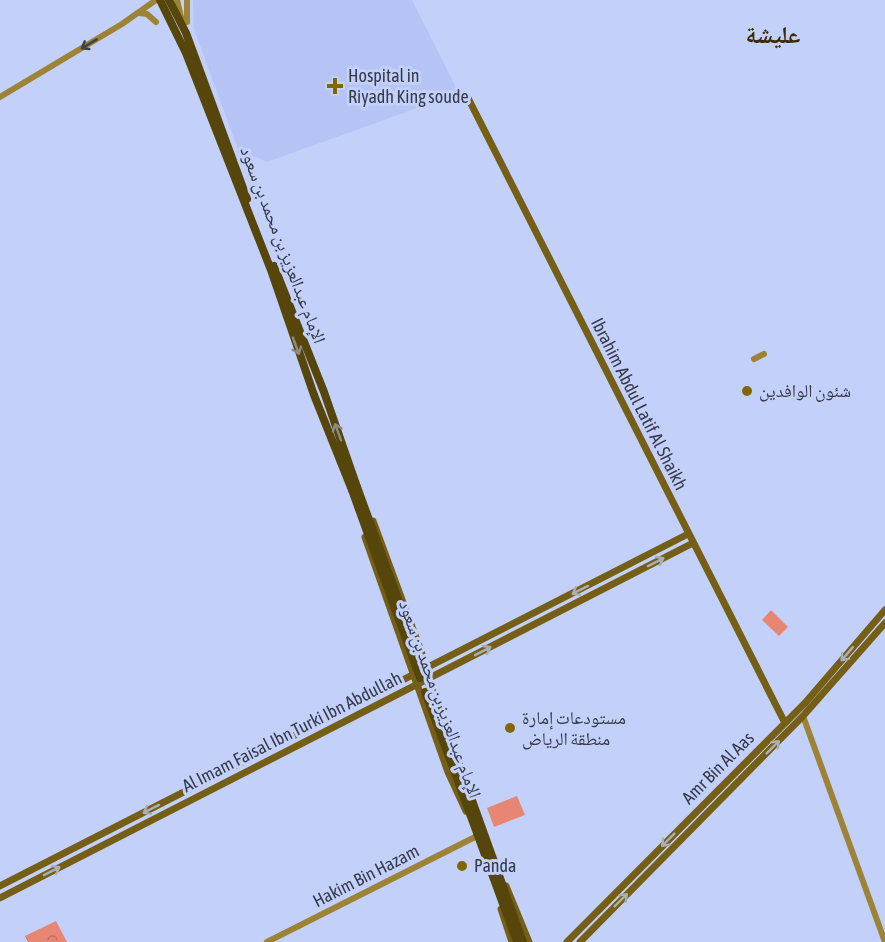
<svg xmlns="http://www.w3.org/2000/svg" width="885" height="942" viewBox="0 0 885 942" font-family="'Asap Condensed','Noto Naskh Arabic',sans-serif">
<defs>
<pattern id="park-crowns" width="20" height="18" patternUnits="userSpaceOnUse" patternTransform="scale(1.5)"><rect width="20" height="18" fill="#e88674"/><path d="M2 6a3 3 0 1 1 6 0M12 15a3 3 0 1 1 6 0" fill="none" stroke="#bd6f61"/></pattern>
</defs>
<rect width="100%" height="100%" fill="#c3d0f9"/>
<path fill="#b5c4f4" d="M193,0H412L459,93L267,162L238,149L194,29Z"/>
<path fill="url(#park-crowns)" d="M56,921L67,942H28L25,936Z"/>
<path fill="#e88674" d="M771,610L788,627L779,636L762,620Z
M517,796L525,815L494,827L487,808Z"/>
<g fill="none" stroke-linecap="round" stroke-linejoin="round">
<path stroke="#9c8336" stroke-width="6" d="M177,0L182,21
M187,0V22
M139,13L147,14L156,22
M0,97L122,24L156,0
M754,359L764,354
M803,716L885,942
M267,942L479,835"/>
<path stroke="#755f16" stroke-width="7" d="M468,98L785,723
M373,521L422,654
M365,537L448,772L466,811
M0,886L688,534
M506,886L529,942
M0,898L693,543
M501,909L512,942
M567,942L805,703L885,610
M580,942L803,716L885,623"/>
<path stroke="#57460b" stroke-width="8" d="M160,0L186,53L271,270L314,395L352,490
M169,0L186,33L247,199
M274,266L324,392L357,487
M462,792L517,942
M469,792L523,942"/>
<path stroke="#57460b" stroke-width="8" d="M357,487L469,792
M352,490L420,678
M425,692L462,792"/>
</g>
<defs><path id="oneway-shaft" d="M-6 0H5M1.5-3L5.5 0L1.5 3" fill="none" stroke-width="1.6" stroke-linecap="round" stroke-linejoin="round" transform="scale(1.5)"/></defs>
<use stroke="#404249" href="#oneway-shaft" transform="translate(89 44) rotate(149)"/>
<g stroke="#8d8b82">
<use href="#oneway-shaft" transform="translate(296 346) rotate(70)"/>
<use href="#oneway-shaft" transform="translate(338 432) rotate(-110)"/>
</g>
<g stroke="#acaeb5">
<use href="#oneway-shaft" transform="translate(656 562) rotate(-27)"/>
<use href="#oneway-shaft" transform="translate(580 590) rotate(153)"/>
<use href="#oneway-shaft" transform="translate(483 651) rotate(-27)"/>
<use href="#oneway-shaft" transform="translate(847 654) rotate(130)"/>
<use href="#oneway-shaft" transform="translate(773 747) rotate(-45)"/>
<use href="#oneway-shaft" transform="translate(151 809) rotate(153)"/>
<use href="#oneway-shaft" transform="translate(668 840) rotate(135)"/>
<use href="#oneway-shaft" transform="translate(52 871) rotate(-27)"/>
<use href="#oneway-shaft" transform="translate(621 900) rotate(-45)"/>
</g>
<g fill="#826700" stroke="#c3d0f9" stroke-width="2">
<path d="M332 77h6v6h6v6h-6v6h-6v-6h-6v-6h6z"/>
<circle cx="747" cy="391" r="6"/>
<circle cx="510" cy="728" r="6"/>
<circle cx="462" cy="866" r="6"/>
</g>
<g text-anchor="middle" stroke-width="6" stroke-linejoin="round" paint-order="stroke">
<g font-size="18" fill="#363b4b" stroke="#c3d0f9" text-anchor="start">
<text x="348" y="82">Hospital in<tspan x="348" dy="21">Riyadh King soude</tspan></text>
<text x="759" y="397">شئون الوافدين</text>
<text x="522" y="724">مستودعات إمارة<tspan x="522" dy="21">منطقة الرياض</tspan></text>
<text x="474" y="872">Panda</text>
</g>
<g font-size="18" fill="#363b4b" stroke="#c3d0f9">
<text transform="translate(283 245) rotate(69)" y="6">الإمام عبدالعزيز بن محمد بن سعود</text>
<text transform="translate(639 404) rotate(63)" y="6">Ibrahim Abdul Latif Al Shaikh</text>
<text transform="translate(440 699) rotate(70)" y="6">الإمام عبدالعزيز بن محمد بن سعود</text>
<text transform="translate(292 732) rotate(-27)" y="6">Al Imam Faisal Ibn Turki Ibn Abdullah</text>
<text transform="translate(718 768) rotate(-45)" y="6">Amr Bin Al Aas</text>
<text transform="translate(366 876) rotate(-27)" y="6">Hakim Bin Hazam</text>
</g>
<g font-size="24" font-weight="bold" fill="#392c01" stroke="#c3d0f9">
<text x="773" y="43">عليشة</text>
</g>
</g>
</svg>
